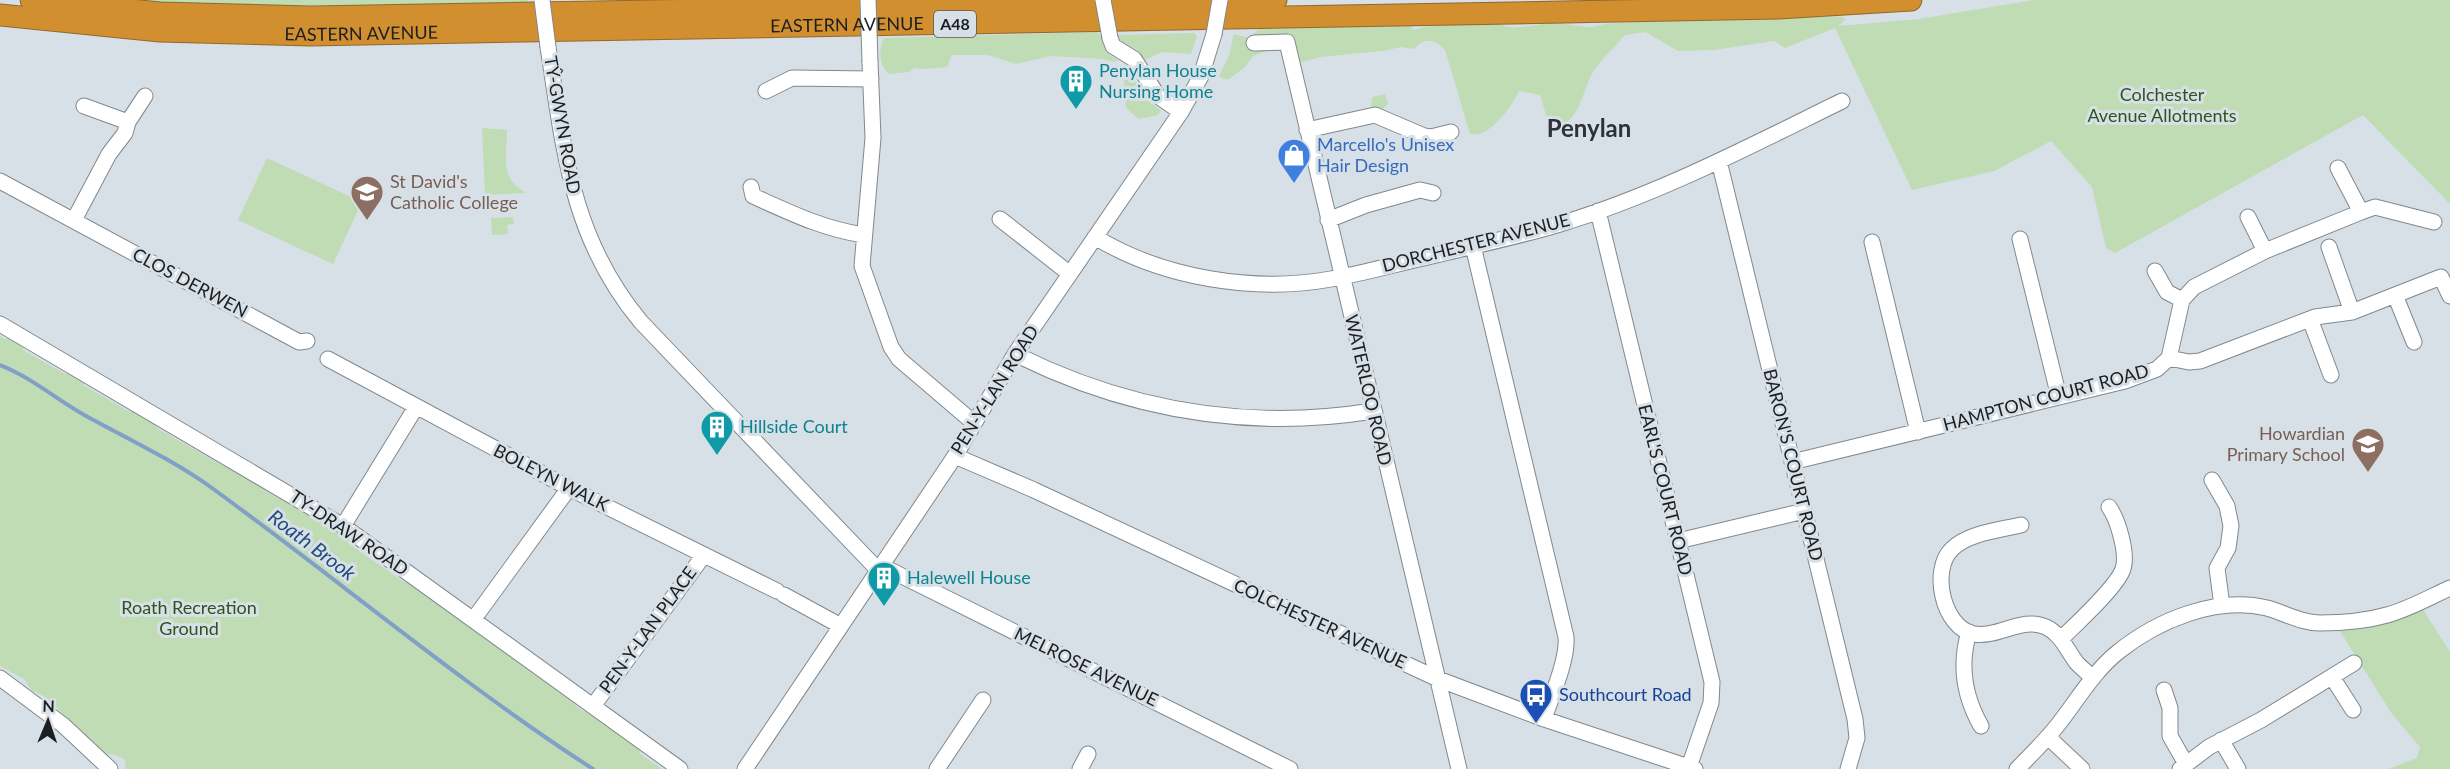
<svg xmlns="http://www.w3.org/2000/svg" width="2450" height="769" viewBox="0 0 2450 769" font-family="Lato,sans-serif">
<rect width="100%" height="100%" fill="#d8e0e7"/>
<path fill="#bfdcb4" d="M125,0H528V3L216,6Z
M2034,0H2450V204L2363,115L2115,253L2106,248L2092,187L2051,141L1994,171L1912,190L1835,28L1785,48L1774,41L1714,50L1678,51L1646,32L1625,35C1615,47 1601,59 1593,72C1581,93 1580,126 1550,128L1540,95L1519,91C1512,105 1499,124 1484,132C1481,134 1474,134 1470,134L1445,50C1436,40 1424,36 1415,49L1401,47L1382,51L1321,57L1302,62L1283,46L1281,50L1266,51L1253,56L1245,67L1229,79H1223L1219,76L1229,56L1234,34L1256,40L1254,34L1258,29L1263,27L1279,28L1317,23L1382,27L1410,25L1414,30C1440,21 1465,28 1492,19C1508,35 1535,23 1554,23C1566,23 1575,26 1587,27C1593,28 1599,25 1605,24C1622,21 1640,25 1656,18L1815,16L1842,17L1846,19L1838,26L1919,19Z
M1097,32C1109,40 1101,53 1118,60L1115,62L1102,59L1051,56L1016,64L988,55H952L947,67L925,69L914,68L909,72L889,74C879,67 878,48 884,38Z
M1194,33L1197,36L1191,54L1162,52L1145,60L1137,50L1119,40L1117,35Z
M1126,67L1146,99L1161,111L1158,115L1139,119L1126,108L1123,70Z
M1385,94L1388,103L1383,109L1386,113L1371,109L1372,97Z
M482,128L507,130C507,157 499,178 526,193L489,195L485,193Z
M267,158L362,202L333,264L238,220Z
M513,217L514,224L507,225L508,234L492,235L491,218Z
M15,335L25,346L23,350L65,374L69,373L87,381L83,385L130,412L141,408L148,411L157,428L223,466L230,463L267,484L265,491L280,499L283,497L347,535L348,543L404,582H412L577,703L576,706L583,711L591,713L641,749L639,753L662,769H126L125,760L116,755L104,754C96,747 89,742 82,735C64,721 55,697 32,691L24,679L0,666V336L5,339Z
M2422,608L2450,652V769H2389L2417,758L2420,747L2392,714L2338,628Z"/>
<g fill="none" stroke-linecap="round" stroke-linejoin="round">
<path stroke="#829fc7" stroke-width="4" d="M0,365C31,377 57,400 86,416C128,439 173,460 212,488C340,581 460,683 593,769"/>
<defs>
<path id="minor" d="M1110,38L1113,46L1134,59L1158,96L1181,112
M1254,43L1287,42L1459,769
M548,47C564,150 571,238 641,322L879,571
M870,62L873,138L862,266L891,347L899,359L974,423
M766,91L792,78L871,79
M84,106L128,122L145,96
M1307,130L1375,115L1424,136L1431,137L1451,132
M1719,161L1855,719L1857,738L1848,769
M0,181L299,342L307,341
M751,187L753,196C791,213 821,228 863,235
M1598,211L1712,682L1711,703L1689,767
M2361,212L2375,207L2434,222
M2248,217L2265,251
M1000,219L1070,274
M74,220L109,154L125,133L128,122
M1328,220L1366,205L1420,190L1433,193
M1095,237C1162,278 1254,293 1331,279C1364,273 1396,264 1428,257C1472,246 1517,237 1560,224C1659,194 1750,146 1842,101
M2020,239L2059,397
M1872,242L1918,432
M1473,246L1566,637C1568,660 1551,697 1544,719
M2329,247L2352,312
M2155,271L2167,292L2182,300
M2395,295L2414,342
M2310,319L2331,375
M0,324L343,526L680,769
M1015,354C1129,411 1247,431 1373,411
M2169,358L2189,362L2200,361L2315,317L2352,312L2441,277L2450,296
M328,359L569,488L777,591
M955,456L1034,490L1438,679L1544,719L1695,769
M1792,462L2125,381L2157,369L2169,358L2182,300L2194,287L2265,251L2361,212L2338,168
M2212,480L2227,506L2231,526L2228,548L2217,568L2222,606
M2021,525C2000,530 1968,533 1952,549C1930,570 1943,628 1974,634C1999,638 2022,616 2046,627C2061,634 2067,650 2076,662C2081,668 2087,672 2093,678
M343,526L416,407
M1678,541L1804,511
M882,566L1290,769
M784,595L841,626
M473,620L569,488
M1969,632C1959,665 1964,696 1981,726
M2061,639C2076,624 2117,587 2123,569C2128,553 2118,520 2109,507
M2332,677L2353,710
M0,678L63,725L110,769
M2164,690L2170,708V736L2186,764
M593,706L704,555
M2048,737L2082,769
M2221,740L2238,769
M745,769L955,456L1015,354L1181,112L1201,76L1214,34
M937,769L983,700
M1080,769L1088,754
M2017,769C2031,755 2045,741 2057,726C2077,701 2093,672 2118,652C2158,620 2216,596 2267,608C2285,613 2301,623 2320,623C2342,623 2366,621 2387,615C2409,609 2430,597 2450,588
M2180,769L2209,747L2261,720L2354,663"/>
<g id="highway">
<path d="M31,0L160,13L311,17L1276,0"/>
<path id="s1" d="M0,15L160,31L310,35L1778,8L1911,0"/>
</g>
</defs>
<use href="#minor" stroke="#80888e" stroke-width="17"/>
<use href="#highway" stroke="#92682b" stroke-width="23"/>
<use href="#minor" stroke="#fff" stroke-width="15"/>
<use href="#highway" stroke="#d18f30" stroke-width="21"/>
<defs>
<path id="minor-bridge" d="M542,0L548,47
M868,0L870,62
M1103,0L1110,38
M1214,34L1220,0"/>
</defs>
<use href="#minor-bridge" stroke="#80888e" stroke-width="17" stroke-linecap="butt"/>
<use href="#minor-bridge" stroke="#fff" stroke-width="15"/>
</g>
<defs>
<symbol id="building-pin" viewBox="-11 -11 22 30"><path d="M0 17L-7.5 6A9.5 9.5 0 1 1 7.5 6Z" fill="#0f9aa8" stroke="#d8e0e7"/><path d="M-4-6H4V6H1V3H-1V6H-4ZM-2.5-4.3h1.7v1.8h-1.7ZM.8-4.3h1.7v1.8H.8ZM-2.5-1h1.7V.8h-1.7ZM.8-1h1.7V.8H.8Z" fill="#fff"/></symbol>
<symbol id="shop-pin" viewBox="-11 -11 22 30"><path d="M0 17L-7.5 6A9.5 9.5 0 1 1 7.5 6Z" fill="#3f7fe0" stroke="#d8e0e7"/><path d="M-5-2.5h2.3a2.7 3.5 0 0 1 5.4 0H5L5.5 6h-11ZM-1.5-2.5h3a1.5 2.3 0 0 0-3 0Z" fill="#fff"/></symbol>
<symbol id="school-pin" viewBox="-11 -11 22 30"><path d="M0 17L-7.5 6A9.5 9.5 0 1 1 7.5 6Z" fill="#8d6e63" stroke="#d8e0e7"/><path d="M0-5L7-2L0 1L-7-2ZM-4 1L0 2.5L4 1V4Q0 6-4 4Z" fill="#fff"/></symbol>
<symbol id="bus-pin" viewBox="-11 -11 22 30"><path d="M0 17L-7.5 6A9.5 9.5 0 1 1 7.5 6Z" fill="#1a4fb4" stroke="#d8e0e7"/><path d="M-5-6H5V4H4V6H2V4H-2V6H-4V4H-5ZM-3.5-4V0h7V-4ZM-3.5 1.2v1.5H-2V1.2ZM2 1.2v1.5H3.5V1.2Z" fill="#fff"/></symbol>
</defs>
<g fill-rule="evenodd">
<use href="#building-pin" x="1057" y="62" width="38" height="52"/>
<use href="#shop-pin" x="1275" y="136" width="38" height="52"/>
<use href="#school-pin" x="348" y="173" width="38" height="52"/>
<use href="#building-pin" x="698" y="408" width="38" height="52"/>
<use href="#school-pin" x="2349" y="425" width="38" height="52"/>
<use href="#building-pin" x="865" y="559" width="38" height="52"/>
<use href="#bus-pin" x="1517" y="676" width="38" height="52"/>
</g>
<g text-anchor="middle" stroke-width="6" stroke-linejoin="round" paint-order="stroke">
<rect fill="#d8e0e7" stroke="#54595c" stroke-width="1.5" x="934" y="11" width="42" height="26" rx="4.5"/>
<g font-size="16" font-weight="bold" fill="#1c1f21">
<text x="955" y="30">A48</text>
</g>
<g font-size="18" fill="#1c1f21" stroke="#d8e0e7">
<text dy="6" stroke="none"><textPath href="#s1" startOffset="848">EASTERN AVENUE</textPath></text>
<text dy="6" stroke="none"><textPath href="#s1" startOffset="362">EASTERN AVENUE</textPath></text>
<text transform="translate(562 125) rotate(80)" y="6">TŶ-GWYN ROAD</text>
<text transform="translate(1476 243) rotate(-14)" y="6">DORCHESTER AVENUE</text>
<text transform="translate(190 283) rotate(28)" y="6">CLOS DERWEN</text>
<text transform="translate(995 390) rotate(-58)" y="6">PEN-Y-LAN ROAD</text>
<text transform="translate(1368 390) rotate(77)" y="6">WATERLOO ROAD</text>
<text transform="translate(2046 398) rotate(-15)" y="6">HAMPTON COURT ROAD</text>
<text transform="translate(1793 465) rotate(76)" y="6">BARON'S COURT ROAD</text>
<text transform="translate(551 478) rotate(27)" y="6">BOLEYN WALK</text>
<text transform="translate(1665 490) rotate(76)" y="6">EARL'S COURT ROAD</text>
<text transform="translate(349 533) rotate(34)" y="6">TY-DRAW ROAD</text>
<text transform="translate(1320 624) rotate(25)" y="6">COLCHESTER AVENUE</text>
<text transform="translate(648 630) rotate(-54)" y="6">PEN-Y-LAN PLACE</text>
<text transform="translate(1086 667) rotate(26)" y="6">MELROSE AVENUE</text>
</g>
<g font-size="18" fill="#0d838f" stroke="#d8e0e7" text-anchor="start">
<text x="1099" y="77">Penylan House<tspan x="1099" dy="21">Nursing Home</tspan></text>
<text x="740" y="433">Hillside Court</text>
<text x="907" y="584">Halewell House</text>
</g>
<g font-size="18" fill="#2c541b" stroke="#d8e0e7">
<text x="2162" y="101">Colchester<tspan x="2162" dy="21">Avenue Allotments</tspan></text>
<text x="189" y="614">Roath Recreation<tspan x="189" dy="21">Ground</tspan></text>
</g>
<g font-size="18" fill="#366cbe" stroke="#d8e0e7" text-anchor="start">
<text x="1317" y="151">Marcello's Unisex<tspan x="1317" dy="21">Hair Design</tspan></text>
</g>
<g font-size="18" fill="#785e54" stroke="#d8e0e7" text-anchor="start">
<text x="390" y="188">St David's<tspan x="390" dy="21">Catholic College</tspan></text>
<text x="2345" y="440" text-anchor="end">Howardian<tspan x="2345" dy="21">Primary School</tspan></text>
</g>
<g font-size="18" fill="#164399" stroke="#d8e0e7" text-anchor="start">
<text x="1559" y="701">Southcourt Road</text>
</g>
<g font-size="20" font-style="italic" fill="#234b7e" stroke="#d8e0e7">
<text transform="translate(312 545) rotate(37)" y="7">Roath Brook</text>
</g>
<g font-size="24" font-weight="bold" fill="#2c3237" stroke="#d8e0e7">
<text x="1589" y="137">Penylan</text>
</g>
</g>
<g transform="translate(48 721) rotate(2)" stroke="#d8e0e7" stroke-width="4.5" paint-order="stroke">
<path d="M0-4.5L10 22L0 15L-10 22Z" fill="#1c1f21"/>
<text y="-9" font-size="16" font-weight="bold" text-anchor="middle" fill="#1c1f21">N</text>
</g>
</svg>
